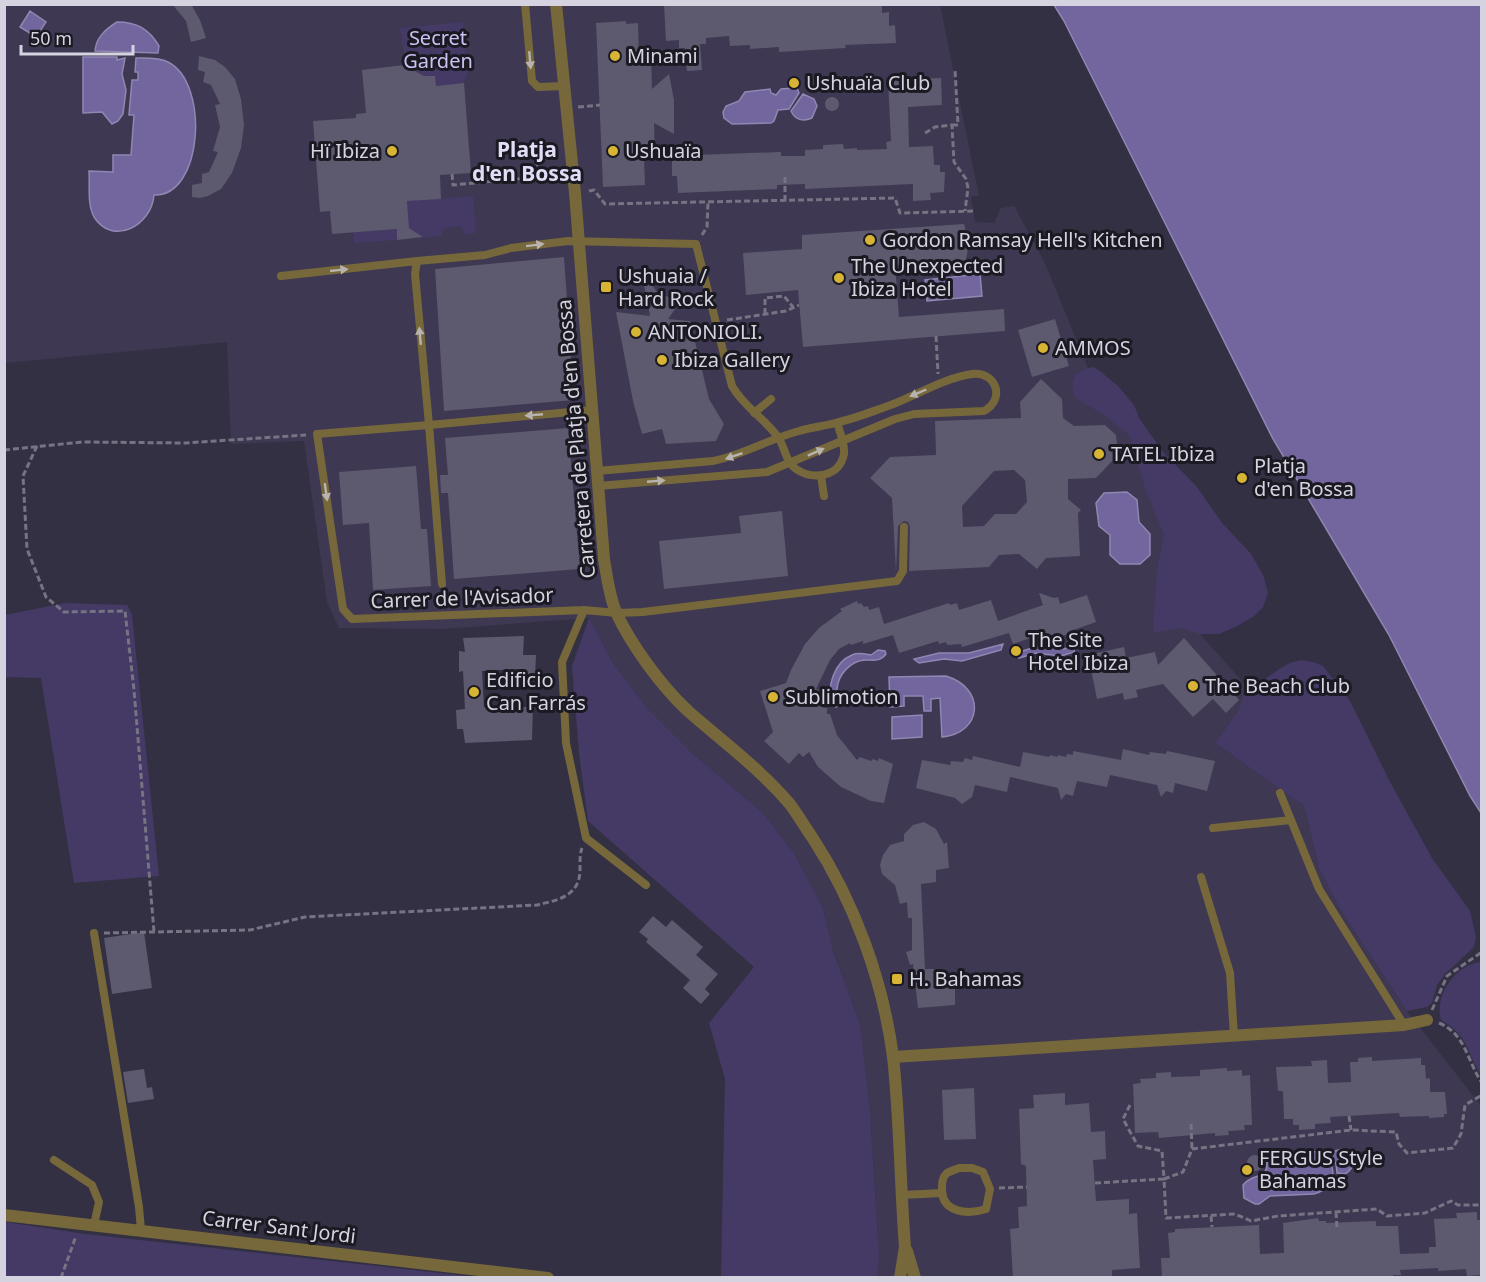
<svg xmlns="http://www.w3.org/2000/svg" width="1486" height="1282" viewBox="0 0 1486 1282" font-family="'Noto Sans',sans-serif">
<rect width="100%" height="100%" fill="#343043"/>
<path fill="#3e3852" d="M5,5H940L979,196H971L975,222L994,223L1001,208L1014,206L1044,261L1088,368L1094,367L1102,372L1134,405L1139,418L1162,451L1196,486L1222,523L1251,554L1263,575L1268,593L1263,607L1254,616L1237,626L1219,634H1200L1250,690L1244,694L1238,711L1215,743L1304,806L1319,868L1340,909L1407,1011L1481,1106V1277H877L879,1257L870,1110L860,1024L833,951L823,908L794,853L762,812L693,754L648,709L613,663L589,618L443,629L339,628L327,602L304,441L231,444L227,342L5,363Z"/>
<path fill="#443a65" d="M463,22L467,74L464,83L436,86L434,76H424L406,68L400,28Z
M473,196L476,233L463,234L462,228L459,226L445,228L442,232V236L416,238V235L397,240L354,243V232L391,229L396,216L408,215L407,201Z
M1094,367L1117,385L1134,405L1139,418L1162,451L1196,486L1222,523L1251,554L1263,575L1268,593L1263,607L1254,616L1237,626L1219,634H1200L1181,628L1153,633L1157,570L1164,535L1146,491L1129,435L1104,415L1077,399L1073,394V383L1075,376L1082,370Z
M65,603L127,605L132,615L159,876L74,883L41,678L4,677L5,615Z
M589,618L613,663L648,709L693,754L762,812L794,853L823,908L833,951L860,1024L870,1110L879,1257L877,1277H721L725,1079L709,1023L754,967L588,821L579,753L572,666Z
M1301,660L1313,662L1323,666L1350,701L1390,782L1432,858L1470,911L1476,937L1474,947L1445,974L1437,985L1432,1003L1427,1007L1407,1011L1340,909L1319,868L1304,806L1215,743L1238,711L1244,694L1279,669L1290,663Z
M1481,962H1482L1481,1075C1466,1051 1469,1036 1441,1020C1434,995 1456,964 1481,962Z
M5,1222L85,1234L476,1277H5Z"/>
<path fill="#73669e" stroke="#9087b2" stroke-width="1.5" d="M1054,5H1481V813L1470,796L1389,635L1273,439L1064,21Z
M30,11L46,22L36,37L20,27Z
M117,22C137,22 149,29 159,46L158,53L95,51C96,37 106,29 117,22Z
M83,57H117V60L125,58L122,74L126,90L123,114L118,121L112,124L102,112L83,113Z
M136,58C146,58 159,57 168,62C210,83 203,197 154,195C152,225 113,247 94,217C87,204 90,186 89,171L113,172V155H131L134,115H129L132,80H138V72H135Z
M794,88H797L799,93L789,109L778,110L774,121L771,123L732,124L724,118L723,112L726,106L739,101L745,92L770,89L771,93L776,95L781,89Z
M803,94L814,99L817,106L812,118C803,122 795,120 791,111Z
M980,274L982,296L927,301L925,280Z
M1127,492L1137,500L1139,522L1150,534V555L1140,564H1120L1110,555V535L1099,526L1096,503L1104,493Z
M1003,644L1001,650L962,661L944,659L919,663L914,659L939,653H969Z
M1075,646L1074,652L1061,656L1036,653L1019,658L1016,653L1035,647L1063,649Z
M878,650L885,651L886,654C880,662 874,660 865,660C850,661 838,675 837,689C837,694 840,697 842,702L836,707L832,705C826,688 834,662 852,655C858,652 865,654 871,655Z
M946,676C986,688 983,733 942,737L940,698L931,699V711H924L923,696H904V706L890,707L889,677Z
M922,715V737L892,739V717Z
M1342,1149C1355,1154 1357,1167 1345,1174L1337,1173L1336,1164L1331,1157L1335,1151Z
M1312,1151C1339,1157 1340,1187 1314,1194L1270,1196L1259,1204H1255L1244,1198L1243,1185C1254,1171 1271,1182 1266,1156L1269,1154Z"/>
<path fill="#5d596e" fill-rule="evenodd" d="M172,4H191L200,20L206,38L191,42L186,21Z
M664,4H882V13L889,12V26L895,25L896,43L845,45L846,48L779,52V47L750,49V45L730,46L729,36L706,38V44H700L702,70L687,71L685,48H679V40L666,41Z
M626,21V24L638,23L639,56L651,55L652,89L669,74L674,100V134L654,123L655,156L644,157L645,185L603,187L596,23Z
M199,56L215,60L225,67L235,79L241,99L244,125L241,148L232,173L221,189L208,196L200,198L192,197V185L202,183V174L209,172L218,152L213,151L220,127L215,105L220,104L211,85L203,82L205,72L198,70Z
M404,65L424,76H435L436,86L464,83L471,173L440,175L441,199L407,201L409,228L423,237L397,240V229L332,234L330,211L320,212L313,121L356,118V114L366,113L362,70Z
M941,78L942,105L908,107L909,147L933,146L934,165H940V172H945L944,192L930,193L931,200L913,201V184L805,189V184L777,185V189L678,193L677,176H672V161L684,160V151L695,150V155L781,152V156H805V150L823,149V145L843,144L844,149L857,148V150L887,149L886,142L891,141L888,80Z
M825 104a7 7 0 1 1 14 0a7 7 0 1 1-14 0Z
M964,224L969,243L966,260L895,265L899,317L1004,309L1005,331L803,347L798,290L746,295L743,253L802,249V235Z
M564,257L574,400L444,411L435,269Z
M641,269L657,292L680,302L668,319L690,321L709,399L724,424L716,441L666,444L662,429L642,434L633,401L616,312L650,316Z
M1055,319L1069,366L1032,377L1018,330Z
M1041,379L1062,399L1063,418L1074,426L1105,425L1116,435L1118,455L1096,478L1068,479V499L1081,510L1078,513L1080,556L1046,558L1037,569L1019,554L999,555L989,567L909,571L910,527L908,522L904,521L898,526L896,571L892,498L870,478L890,457L936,455L935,421L1021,418L1020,402ZM1014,470L1025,480L1027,502L1016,514H995L984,526L963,527L962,506L994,471Z
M568,428L580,569L454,579L448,493H441L440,475H448L445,438Z
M416,466L421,529H427L431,586L373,590L369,523L343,525L339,472Z
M782,511L788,576L664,589L659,541L741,533L739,516Z
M1039,593L1054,598L1058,597L1060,604L1087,595L1096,622L1068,632V634L1056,638L1055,635L1040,638L1039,635L1013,644L1009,633L962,647L961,644L947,645L946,642L939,644L938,641L899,653L893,635L863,644V641L851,645L850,643L839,649L830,660L816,689L820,690V701L824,702L823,708H827V714H830L837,735L857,760L860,757L871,761L873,759L878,761L879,758L893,764L884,803L871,801L841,787L818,767L809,752L803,757L799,753L789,764L764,741L773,732L760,691L786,683L791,670L805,644L819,628L842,611L840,609L857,601L858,604L861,603L864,607L868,606L869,610L879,607L884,624L949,603L950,605L957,603L959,610L991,600L998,621L1043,605Z
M524,636L523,655H536L535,678H518V669L482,671L484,707H533L532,740L465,743L463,729H457L456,710L465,709L463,671L459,672V651L465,652L463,638Z
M1184,638L1239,700L1226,713L1213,699L1193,717L1163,684L1136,690L1138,697L1124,700L1123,693L1097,699L1088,655L1124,647L1126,658L1155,652L1158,665Z
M1123,749L1149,755L1150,752L1166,754L1167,751L1215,761L1207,791L1175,783L1173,793L1166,791L1161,797L1157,785L1110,775L1107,787L1077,781L1073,796L1066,794L1061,800L1058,788L1010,777L1007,792L975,785L972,797L962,804L955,798L916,788L922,760L950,765L951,761L963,762L965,758L972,760L973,756L1020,767L1023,752L1049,757L1050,755L1057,757L1058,755L1066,757L1067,754L1073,755V751L1121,760Z
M924,822L936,829L944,844L947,842L949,868L936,870V882L921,884L925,969H941L939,979H955V1005L918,1008L913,964L910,965L906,952L912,950V918H908L907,902L900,904L895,885L882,874L880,865L883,855L890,845L904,841V834L913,825Z
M653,916L666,927L672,920L703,947L696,955L718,974L705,989L710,994L701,1004L683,988L690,980L646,942L648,939L639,932Z
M144,932L152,988L112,994L104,938Z
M1372,1057V1061L1421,1058V1065H1425L1426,1079L1430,1078V1092H1445L1447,1114H1444V1117L1429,1118V1116L1400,1117L1399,1113L1330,1117L1331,1123L1315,1124V1129L1299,1130V1125H1293V1119H1284L1283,1091H1278L1276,1067L1312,1066L1311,1061L1327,1060L1328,1083L1351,1082L1350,1062H1358V1058Z
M1227,1068V1071L1242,1070V1076L1250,1075L1252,1125H1244L1245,1130L1228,1131L1229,1135L1215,1136V1133L1159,1138L1158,1132L1135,1133L1133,1084L1141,1083L1140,1079L1156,1078V1073L1171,1072V1077L1200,1076V1070Z
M144,1069L147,1088L152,1087L154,1099L128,1103L123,1072Z
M974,1088L976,1139L944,1140L942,1090Z
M1065,1093V1105L1089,1103L1091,1132L1105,1131L1106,1159L1093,1160L1096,1201L1129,1199V1214L1137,1213L1140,1268L1112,1270V1278H1013L1010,1229L1019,1228L1018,1207L1027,1206L1026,1166L1021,1164L1019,1109L1034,1108L1033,1095Z
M1247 1163a8 8 0 1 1 16 0a8 8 0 1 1-16 0Z
M1477,1212V1220H1482L1481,1275L1467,1276L1466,1269L1438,1271V1268L1400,1270L1401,1275H1393V1278H1162L1161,1258H1170L1168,1233L1175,1232V1229L1259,1225L1260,1254L1284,1253L1283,1223L1318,1218L1319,1221H1326V1223L1376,1221V1226H1398L1400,1254L1429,1253V1247H1436L1434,1219L1457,1218L1456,1213Z"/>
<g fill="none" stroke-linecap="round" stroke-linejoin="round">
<path stroke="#767383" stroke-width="3" stroke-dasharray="6 3" stroke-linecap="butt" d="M578,107L600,105
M952,125H958L955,69
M925,133L935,127L952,125L954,162L966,179L968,188L965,211
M452,174L453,185L518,179L551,154L557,153
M589,191L594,190L605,204L895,198L900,213L973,211
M785,201V176
M702,235L707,227L708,202
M765,314V298L784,296L793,307
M727,320L786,311L799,305
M936,336L938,374
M37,446L23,476L27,549L46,597L64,612L125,611L134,690L154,932
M4,450L82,442L185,443L306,435
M104,933L250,930L305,917L537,905C552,901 571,899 578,882C582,871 578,859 582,848
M1432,1010L1447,976L1482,952
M1439,1023C1466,1034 1467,1061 1482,1083
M1130,1105L1123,1119L1138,1146L1162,1151L1164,1179L1183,1172L1192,1149L1351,1130L1396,1132L1399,1144L1407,1153L1453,1148L1461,1134L1465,1105L1482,1095
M1349,1116L1351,1130
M1191,1124L1192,1149
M1095,1183L1164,1179L1166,1218L1235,1214L1251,1221L1278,1216L1377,1209L1387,1216L1425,1213L1451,1201L1458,1205H1482
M999,1188L1027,1187
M1336,1212L1337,1228
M1211,1216L1212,1227
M61,1278L76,1236"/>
<path stroke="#76683b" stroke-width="8" d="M525,4L532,81L538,87L564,86
M281,276L417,261
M592,410L429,425L415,274L417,261L485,255L511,248L568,241L696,244L732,386C744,407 764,418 778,437C785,447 785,461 796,469C812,480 839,478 844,454C845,444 840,432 837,423
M754,413L771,399
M597,471L713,461C743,455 769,439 799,431C812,427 826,426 839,422C857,418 873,411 891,405C917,395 944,378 972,374C996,371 1006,399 984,411L914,414L895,419L767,472L598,486
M821,476L824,496
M442,584L429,425L317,434L343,609L352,619L584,610L617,613L643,612L897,581L903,571L904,527
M584,610L562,662L566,743L586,838L646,885
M1280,793L1319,889L1404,1025
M1213,828L1291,820
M1201,877L1230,973L1234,1036
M94,933L139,1207L141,1230
M54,1160L92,1185L99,1202L94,1225
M959,1168H972L983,1172L990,1189L986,1209C968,1215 941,1213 942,1188C942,1183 942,1178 946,1174C949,1171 955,1170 959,1168Z
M902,1195L942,1193"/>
<path stroke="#76683b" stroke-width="12" d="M893,1057L1404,1025L1427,1020"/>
<path stroke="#76683b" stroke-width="12" d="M556,4L575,193L604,559C607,577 609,595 616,612C631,645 662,687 688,711C722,741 759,768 789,803C797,813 804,826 812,837C854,901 883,980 893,1057C900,1120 900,1184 905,1247L900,1278
M4,1215L548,1278
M907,1251L915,1278"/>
</g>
<defs><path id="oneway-solid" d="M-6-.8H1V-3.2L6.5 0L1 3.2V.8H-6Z" transform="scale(1.5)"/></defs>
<g fill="#b8b3ae">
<use href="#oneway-solid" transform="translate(530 60) rotate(85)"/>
<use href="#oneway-solid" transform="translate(535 245) rotate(-7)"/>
<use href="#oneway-solid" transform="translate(339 270) rotate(-6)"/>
<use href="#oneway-solid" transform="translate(420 336) rotate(-95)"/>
<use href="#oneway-solid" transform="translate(918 393) rotate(157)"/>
<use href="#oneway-solid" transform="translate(534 415) rotate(175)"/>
<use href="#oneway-solid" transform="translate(816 452) rotate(-24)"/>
<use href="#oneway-solid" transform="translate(734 456) rotate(161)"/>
<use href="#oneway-solid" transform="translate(656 481) rotate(-5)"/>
<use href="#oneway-solid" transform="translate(326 492) rotate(82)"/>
</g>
<g fill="#d8b434" stroke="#1b1a22" stroke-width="2">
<circle cx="615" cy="56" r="6"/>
<circle cx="794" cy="83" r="6"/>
<circle cx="392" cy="151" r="6"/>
<circle cx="613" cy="151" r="6"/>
<circle cx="870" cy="240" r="6"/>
<circle cx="839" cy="278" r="6"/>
<rect x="600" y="281" width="12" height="12" rx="3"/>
<circle cx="636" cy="332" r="6"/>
<circle cx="1043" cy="348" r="6"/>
<circle cx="662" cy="360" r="6"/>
<circle cx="1099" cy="454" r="6"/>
<circle cx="1242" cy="478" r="6"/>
<circle cx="1016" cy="651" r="6"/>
<circle cx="1193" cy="686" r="6"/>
<circle cx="474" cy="692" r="6"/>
<circle cx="773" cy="697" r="6"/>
<rect x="891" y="973" width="12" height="12" rx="3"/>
<circle cx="1247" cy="1170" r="6"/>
</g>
<g text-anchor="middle" stroke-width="6" stroke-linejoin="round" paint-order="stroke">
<g font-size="20" fill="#ccc2f4" stroke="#1b1a22">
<text x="438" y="45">Secret<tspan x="438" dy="23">Garden</tspan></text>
</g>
<g font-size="20" fill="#d5d3df" stroke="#1b1a22" text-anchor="start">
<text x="627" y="63">Minami</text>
<text x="806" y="90">Ushuaïa Club</text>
<text x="380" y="158" text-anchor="end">Hï Ibiza</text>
<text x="625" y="158">Ushuaïa</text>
<text x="882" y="247">Gordon Ramsay Hell's Kitchen</text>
<text x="851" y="273">The Unexpected<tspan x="851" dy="23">Ibiza Hotel</tspan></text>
<text x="618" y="283">Ushuaia /<tspan x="618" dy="23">Hard Rock</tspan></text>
<text x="648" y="339">ANTONIOLI.</text>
<text x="1055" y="355">AMMOS</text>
<text x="674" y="367">Ibiza Gallery</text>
<text x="1111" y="461">TATEL Ibiza</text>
<text x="1254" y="473">Platja<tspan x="1254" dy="23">d'en Bossa</tspan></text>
<text x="1028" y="647">The Site<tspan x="1028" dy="23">Hotel Ibiza</tspan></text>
<text x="486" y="687">Edificio<tspan x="486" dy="23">Can Farrás</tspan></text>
<text x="1205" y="693">The Beach Club</text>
<text x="785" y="704">Sublimotion</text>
<text x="909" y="986">H. Bahamas</text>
<text x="1259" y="1165">FERGUS Style<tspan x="1259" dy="23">Bahamas</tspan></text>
</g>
<g font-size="20" fill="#d5d3df" stroke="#1b1a22">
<text transform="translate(576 439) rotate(-95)" y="7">Carretera de Platja d'en Bossa</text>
<text transform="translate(462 598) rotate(-2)" y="7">Carrer de l'Avisador</text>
<text transform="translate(279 1227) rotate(7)" y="7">Carrer Sant Jordi</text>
</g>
<g font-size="21" font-weight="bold" fill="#e1ddf6" stroke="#1b1a22">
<text x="527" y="157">Platja<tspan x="527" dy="24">d'en Bossa</tspan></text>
</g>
</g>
<rect width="1486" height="1282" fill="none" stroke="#d5d3df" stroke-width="12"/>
<path d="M21 45v9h112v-9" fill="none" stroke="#d5d3df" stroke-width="3"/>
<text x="30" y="45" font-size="18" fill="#d5d3df" stroke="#1b1a22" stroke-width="4.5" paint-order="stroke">50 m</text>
</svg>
